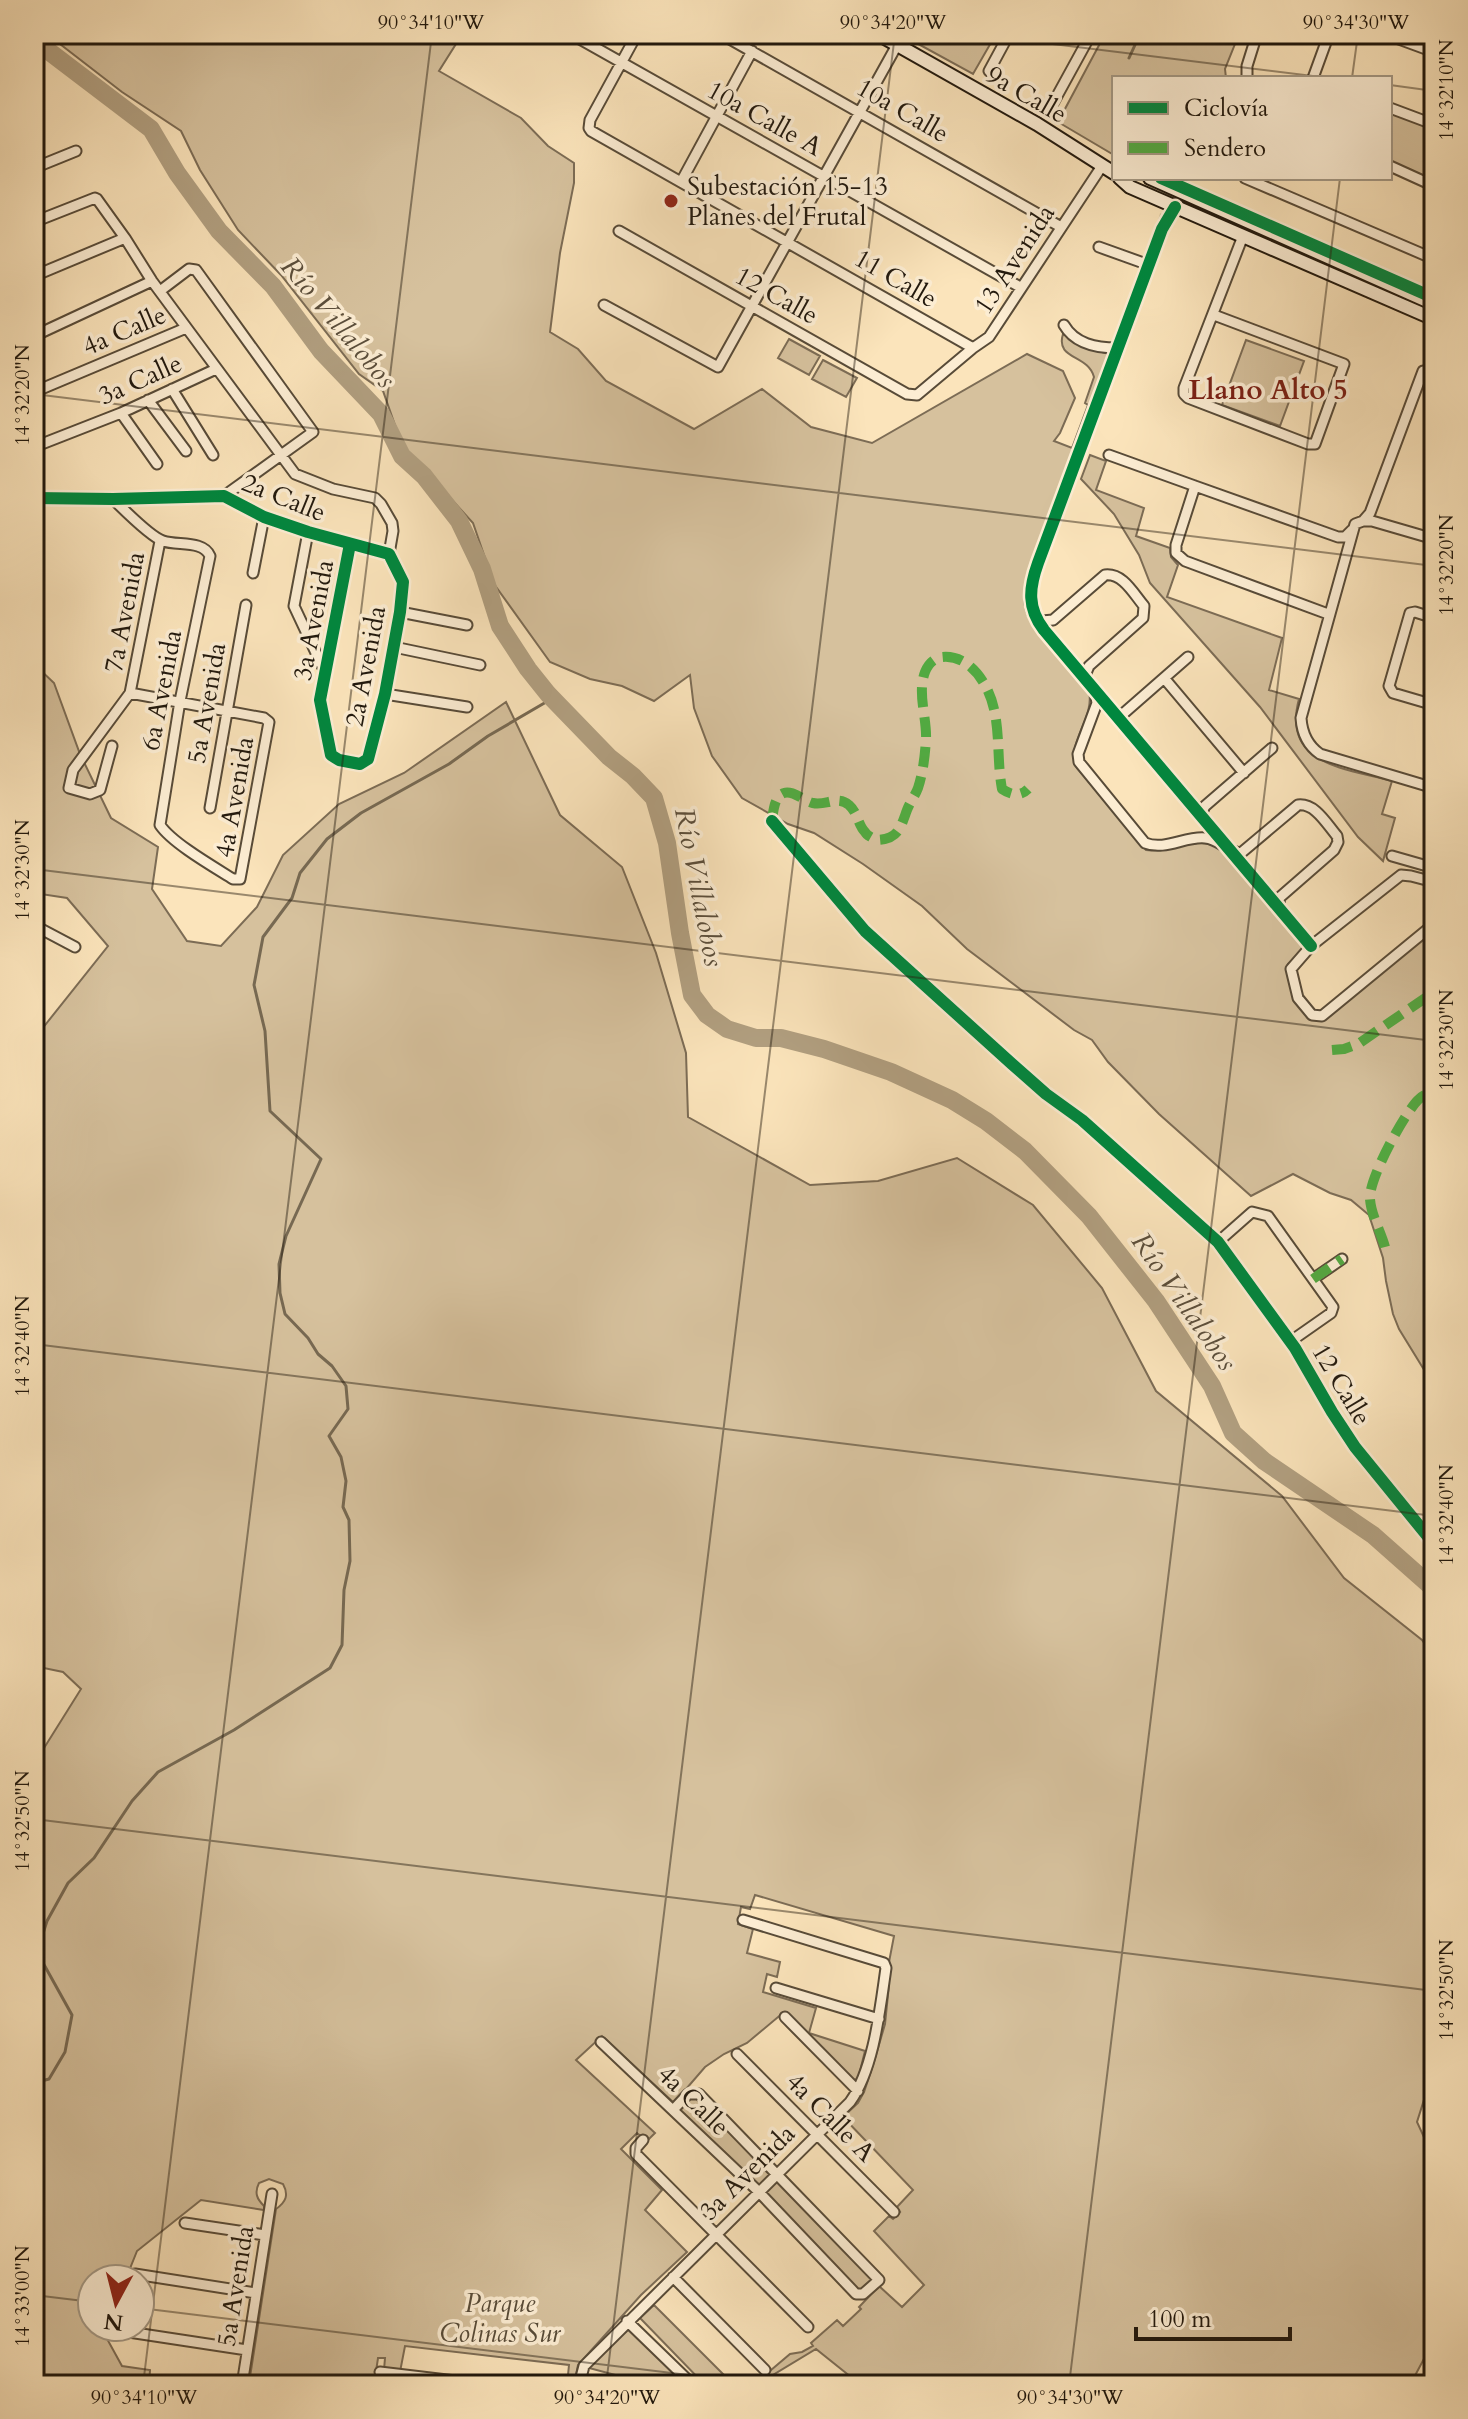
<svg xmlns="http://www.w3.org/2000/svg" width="1468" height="2419" viewBox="0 0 1468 2419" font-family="Cardo,serif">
<rect width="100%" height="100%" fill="#fbe4bb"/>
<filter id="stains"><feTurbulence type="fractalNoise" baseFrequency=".0025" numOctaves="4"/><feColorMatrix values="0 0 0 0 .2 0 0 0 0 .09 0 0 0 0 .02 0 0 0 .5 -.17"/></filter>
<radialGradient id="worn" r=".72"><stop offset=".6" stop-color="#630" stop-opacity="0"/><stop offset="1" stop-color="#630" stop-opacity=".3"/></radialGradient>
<path fill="#d6c19d" stroke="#7c6c55" stroke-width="2" d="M47,34H458L461,36L439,71L521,118L548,146L574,163V183L560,253L550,332L578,349L606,381L694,429L762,389L811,427L872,443L1027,354L1063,371L1075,398L1060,433L1054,441L1072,448L1088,405L1085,403L1094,377C1088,354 1055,360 1063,334L1084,347L1109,354L1110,357L1029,572C1023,590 1021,605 1031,622L1089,692C1095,718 1065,744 1077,768L1146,850C1171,854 1197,833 1221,849L1303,946V950L1288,964L1287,970L1312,1018L1320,1021L1330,1016L1434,929V1386L1399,1329L1393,1314L1386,1281L1383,1258L1369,1215L1351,1200L1330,1193L1293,1174L1251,1196L1159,1114L1108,1062L1092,1040L1074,1030L967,949L922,906L863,864L814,833L788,824L742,798L712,756L694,708L690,675L654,701L622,686L590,679L550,662L494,584L473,523L402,445L383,391L359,374L281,275L238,230L200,170L181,131L122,92Z
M900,34H996L973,74Z
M1105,34H1239L1225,69L1226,78H1114V155L1058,122Z
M1390,111L1429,128L1432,141L1431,176H1424L1390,161Z
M789,339L820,356L809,375L778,358Z
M1246,340L1304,361L1280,426L1222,405Z
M823,360L857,378L846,397L812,379Z
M1090,455L1106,461L1096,490L1144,508L1136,536L1170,548L1171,557L1178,565L1167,597L1282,638L1269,690L1299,699C1281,765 1345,768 1392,781L1382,814L1395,818L1383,861L1358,837L1260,707L1150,583L1139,555L1114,514L1081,479Z
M34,664L54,683L80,754L111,818L158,847L152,889L187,941L221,946L257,907L283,855L339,804L404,773L506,702L560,815L622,867L656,953L686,1053L688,1117L810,1185L878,1181L957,1158L1033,1205L1102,1288L1156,1391L1282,1496L1344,1578L1422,1640L1434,1657V2068L1417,2122L1434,2159V2340L1410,2385H861L816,2349L773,2375L769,2385H758L765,2378L764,2376L790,2354L802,2352L813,2346L811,2343L837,2320L843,2326L861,2309L859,2307L879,2286L902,2307L924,2285L874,2231L889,2216L893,2219L900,2212L896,2208L913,2190L843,2117L858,2103L864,2092L874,2062L885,2024L889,1985V1962L894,1936L755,1895L750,1909L741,1907L738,1924L753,1929L747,1953L780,1962L777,1977L767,1974L763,1992L816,2008L809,2033L865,2051L858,2079L853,2080L784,2012L747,2043L724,2054L705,2067L674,2103L602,2036L576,2060L655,2133L647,2141L637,2133L621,2149L662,2190L645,2210L687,2252L641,2295L578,2365L574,2385H567L569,2365L405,2346L400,2372L384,2370L385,2358H378L374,2385H305L250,2377L276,2209C286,2202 289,2195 283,2184L269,2179L259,2183C254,2193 257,2199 264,2206V2210L201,2200L137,2251L127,2276L133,2279H92V2327H109L106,2337L122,2366L150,2370L149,2385H34V1764L81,1689L63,1672L34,1666V1039L108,946L67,898L34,893Z
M699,2094L879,2280L856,2294L673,2110Z
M654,2305L734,2385H705L640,2318Z
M629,2327L686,2385H653L589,2368Z"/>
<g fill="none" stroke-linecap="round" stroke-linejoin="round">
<path stroke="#776952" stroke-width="3" d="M1129,58L1140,34
M34,2083L49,2079L65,2052L72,2015L37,1952L47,1921L68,1883L94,1858L132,1801L158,1772L234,1730L330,1668L342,1645L344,1590L350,1561L349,1520L343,1507L346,1481L341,1457L329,1436L348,1409L346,1386L332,1366L318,1354L308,1338L285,1314L280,1293L279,1264L286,1236L321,1159L270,1111L265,1031L254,985L263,937L292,898L300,873L327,839L361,813L449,764L488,736L553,698"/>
<path stroke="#b19f80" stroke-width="18" d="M34,40L151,129L177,173L219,231L273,286L321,351L381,414L402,456L424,476L459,521L482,569L500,626L528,669L548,694L609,757L633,776L654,798L667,843L680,933L692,995L707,1015L727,1029L756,1038H781L824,1049L891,1072L952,1100L986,1121L1025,1151L1089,1216L1156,1301L1212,1386L1233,1433L1264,1461L1373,1535L1434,1589"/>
<path stroke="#dac5a1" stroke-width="9" stroke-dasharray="9 4.5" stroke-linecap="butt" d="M1162,223L1165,212"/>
<defs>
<path id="street" d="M571,34L1020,287
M637,34L590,120L589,128L591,131L973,348
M721,34L1061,227
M1385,34L1434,52
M989,71L1009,34
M1247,78V66L1257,34
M1313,78L1329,34
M1051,107L1091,34
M1390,108L1430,123L1434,129
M1390,166L1434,186
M34,168L76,151
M1245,178L1434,259
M681,182L752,51
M1434,219V258
M34,222L95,198L97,199L125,238L152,281L295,474L333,489L375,498L381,504L392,523L393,531L389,554
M1166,225L1162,229L1034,575C1029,596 1030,612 1044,630L1311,946
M619,231L907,394L917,395L973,348L989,337L1102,166
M1099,247L1149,265
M34,276L125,238
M160,291L189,269L196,270L313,432L224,496
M604,305L718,367L897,45
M1214,315L1344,364L1315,444H1308L1188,398L1184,394V388L1243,236
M1064,325C1075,344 1096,348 1117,348
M34,336L152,281
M172,389L213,455
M34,392L186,328
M148,400L186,451
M121,413L157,464
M34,447L121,413L216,369
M1109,455L1195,486
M34,498L113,499L224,496L264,517L308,532L389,554L403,582L400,612L385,694L368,759L360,764L339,760L331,755L320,700L350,544
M113,499C123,509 151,537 163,541C178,546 203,540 210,556L180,701L160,825C172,843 214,867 233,879H240L269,722L264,718L130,693
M1363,521L1370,513L1423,371
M308,532L294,606L325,672
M1434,539L1372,521H1363L1355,524L1301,718C1302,733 1307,745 1320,754L1434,788
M253,573L264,517
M400,612L467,625
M1328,614L1185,561L1176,553V545L1195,486L1338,537H1345L1352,530
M1035,617L1042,621L1053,620L1105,575C1123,573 1133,593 1144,606L1143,618L1089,666L1086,673L1087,680
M1434,618L1415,612L1410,613L1389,686L1393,693L1434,705
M394,647L480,665
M1164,678L1244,773
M1095,692L1097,703L1078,754L1079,762L1145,843C1165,851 1185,836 1205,838C1219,839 1228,852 1241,853L1298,805C1315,803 1326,823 1337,836L1338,842L1334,850L1279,898L1280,910
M385,694L467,707
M1113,712L1117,714L1124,713L1188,657
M112,746L100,790L90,794L69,788L73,770L130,693L160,541
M210,808L246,605
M1203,819L1202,812L1205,806L1272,748
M772,821L865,931L1012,1064L1046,1094L1082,1120L1218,1242L1295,1348L1332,1412L1355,1447L1434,1544
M1392,856L1434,868
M1434,882L1411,876L1401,875L1311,946L1291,969L1298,998L1312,1015L1322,1016L1434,924
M34,930L41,929L75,947
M1218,1242L1252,1212L1268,1216L1333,1307L1331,1313L1291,1341
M1313,1279L1342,1259
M776,1988L879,2019
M785,2017L858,2091
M601,2042L758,2191L856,2294H863L879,2280L699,2094H688L673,2110
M737,2054L894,2212
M643,2140L636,2148V2154L808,2327
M185,2223L265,2235
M135,2274L256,2293
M673,2277L765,2370
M627,2321L693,2385
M122,2331L247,2350
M380,2372L489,2385
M242,2385L272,2194
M579,2385L584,2366L850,2102C874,2069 880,2009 886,1968L884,1963L743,1920"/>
<path id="secondary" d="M878,34L1037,124L1114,173
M1120,178L1130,187L1434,319
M1150,178L1434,304"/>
</defs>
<use href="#street" stroke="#584b38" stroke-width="13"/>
<use href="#secondary" stroke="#21180d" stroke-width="16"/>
<use href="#street" stroke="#fcedd3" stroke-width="9"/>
<use href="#secondary" stroke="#fcedd3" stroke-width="12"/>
<path stroke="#52a941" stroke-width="10" stroke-dasharray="20 10" stroke-linecap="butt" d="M772,821C773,813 774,796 784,793C793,790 804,801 813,803C826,806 837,795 849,805C858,813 858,825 865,832C867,836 872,837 875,840C898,840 900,829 907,810C910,802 915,796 918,788C923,773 925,755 926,739C927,718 917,693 925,672C928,664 934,658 942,657C970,654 989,685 994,709C1000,735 997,762 1002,789C1011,795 1020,797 1028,789
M1332,1050L1344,1049L1358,1044L1434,992
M1385,1247C1381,1232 1371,1215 1370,1199C1368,1180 1404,1114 1418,1100C1423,1095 1428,1093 1434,1092
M1313,1279L1342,1259"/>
<defs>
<path id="cycleway" d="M1161,178L1434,298
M1175,207L1162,229L1038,563C1029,588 1027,608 1044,630L1311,946
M34,498L113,499L224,496L264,517L308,532L389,554L403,582L400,612L385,694L368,759L360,764L339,760L331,755L320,700L350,544
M772,821L865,931L1012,1064L1046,1094L1082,1120L1218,1242L1295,1348L1332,1412L1355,1447L1434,1544"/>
</defs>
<use href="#cycleway" stroke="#fcedd3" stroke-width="17"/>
<use href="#cycleway" stroke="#00873e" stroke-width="12"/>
</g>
<path fill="none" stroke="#21180d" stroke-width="2" stroke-opacity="0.45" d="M971,34L1329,78M1352,78L1358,34M1390,85L1434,91M34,394L1434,566M34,869L1434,1041M34,1344L1434,1516M34,1819L1434,1991M34,2295L92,2302M140,2308L771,2385M143,2385L432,34M606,2385L895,34M1069,2385L1340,178"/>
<circle fill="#8f2418" stroke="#fcedd3" stroke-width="3" cx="671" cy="201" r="8"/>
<g text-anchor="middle" stroke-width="7" stroke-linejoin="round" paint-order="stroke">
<g font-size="26" fill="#21180d" stroke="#fcedd3">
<text transform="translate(1027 94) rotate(30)" y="9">9a Calle</text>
<text transform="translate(903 110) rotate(30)" y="9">10a Calle</text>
<text transform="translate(765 118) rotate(29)" y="9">10a Calle A</text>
<text transform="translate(1014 259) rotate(-57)" y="9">13 Avenida</text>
<text transform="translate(896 278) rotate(30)" y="9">11 Calle</text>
<text transform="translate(777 295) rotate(29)" y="9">12 Calle</text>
<text transform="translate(124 330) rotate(-23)" y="9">4a Calle</text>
<text transform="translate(140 379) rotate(-24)" y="9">3a Calle</text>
<text transform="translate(284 497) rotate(22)" y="9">2a Calle</text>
<text transform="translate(124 612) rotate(-79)" y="9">7a Avenida</text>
<text transform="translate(313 620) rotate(-79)" y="9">3a Avenida</text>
<text transform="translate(365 666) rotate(-79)" y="9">2a Avenida</text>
<text transform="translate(161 690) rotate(-79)" y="9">6a Avenida</text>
<text transform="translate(206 703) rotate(-80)" y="9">5a Avenida</text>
<text transform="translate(234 797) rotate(-80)" y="9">4a Avenida</text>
<text transform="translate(1342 1384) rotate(59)" y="9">12 Calle</text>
<text transform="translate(694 2100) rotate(44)" y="9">4a Calle</text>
<text transform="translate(831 2117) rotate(45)" y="9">4a Calle A</text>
<text transform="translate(747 2172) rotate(-45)" y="9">3a Avenida</text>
<text transform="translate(235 2286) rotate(-81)" y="9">5a Avenida</text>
</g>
<g font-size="26" fill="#21180d" stroke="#fcedd3" text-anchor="start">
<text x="687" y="195">Subestación 15-13<tspan x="687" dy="30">Planes del Frutal</tspan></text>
</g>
<g font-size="26" font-style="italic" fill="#574b38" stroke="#fcedd3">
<text x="500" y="2312">Parque<tspan x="500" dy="30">Colinas Sur</tspan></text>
</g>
<g font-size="28" font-style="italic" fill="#5b4e3b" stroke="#fcedd3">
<text transform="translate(339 322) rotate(50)" y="10">Río Villalobos</text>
<text transform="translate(700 887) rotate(79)" y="10">Río Villalobos</text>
<text transform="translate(1185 1301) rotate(55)" y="10">Río Villalobos</text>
</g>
<g font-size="28" font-weight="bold" fill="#7a1f14" stroke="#fcedd3">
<text x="1268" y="399">Llano Alto 5</text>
</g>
</g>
<rect width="1468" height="2419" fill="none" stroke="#fbe4bb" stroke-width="88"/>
<rect x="1112" y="76" width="280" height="104" fill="#fcedd3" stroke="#a49884" stroke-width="2"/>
<rect x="1128" y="102" width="40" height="12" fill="#00873e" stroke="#a49884" stroke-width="2"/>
<text x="1184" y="116" font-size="24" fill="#21180d">Ciclovía</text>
<rect x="1128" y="142" width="40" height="12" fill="#52a941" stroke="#a49884" stroke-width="2"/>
<text x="1184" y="156" font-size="24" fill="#21180d">Sendero</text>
<g transform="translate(116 2303) rotate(187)"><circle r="38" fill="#fcedd3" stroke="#a49884" stroke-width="2"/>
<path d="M0-6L14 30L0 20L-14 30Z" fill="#8f2418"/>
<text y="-12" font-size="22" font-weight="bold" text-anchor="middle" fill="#21180d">N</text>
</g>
<path d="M1136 2327v12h154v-12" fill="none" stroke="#21180d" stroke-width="4"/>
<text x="1148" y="2327" font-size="24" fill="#21180d" stroke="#fcedd3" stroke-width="6" paint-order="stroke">100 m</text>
<rect x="44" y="44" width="1380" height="2331" fill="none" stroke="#21180d" stroke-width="3"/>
<g font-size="20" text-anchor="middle" fill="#21180d">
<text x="431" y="29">90°34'10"W</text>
<text x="893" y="29">90°34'20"W</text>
<text x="1356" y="29">90°34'30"W</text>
<text transform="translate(1446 90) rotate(-90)" y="7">14°32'10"N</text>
<text transform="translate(22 395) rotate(-90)" y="7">14°32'20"N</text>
<text transform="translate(1446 565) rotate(-90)" y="7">14°32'20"N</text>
<text transform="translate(22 870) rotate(-90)" y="7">14°32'30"N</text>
<text transform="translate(1446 1040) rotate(-90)" y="7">14°32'30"N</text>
<text transform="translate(22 1346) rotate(-90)" y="7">14°32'40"N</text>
<text transform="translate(1446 1515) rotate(-90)" y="7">14°32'40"N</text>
<text transform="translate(22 1821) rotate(-90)" y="7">14°32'50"N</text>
<text transform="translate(1446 1990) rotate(-90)" y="7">14°32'50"N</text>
<text transform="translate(22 2296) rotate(-90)" y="7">14°33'00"N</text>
<text x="144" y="2404">90°34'10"W</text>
<text x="607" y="2404">90°34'20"W</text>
<text x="1070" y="2404">90°34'30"W</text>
</g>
<rect width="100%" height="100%" filter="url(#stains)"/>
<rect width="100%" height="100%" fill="url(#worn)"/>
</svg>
